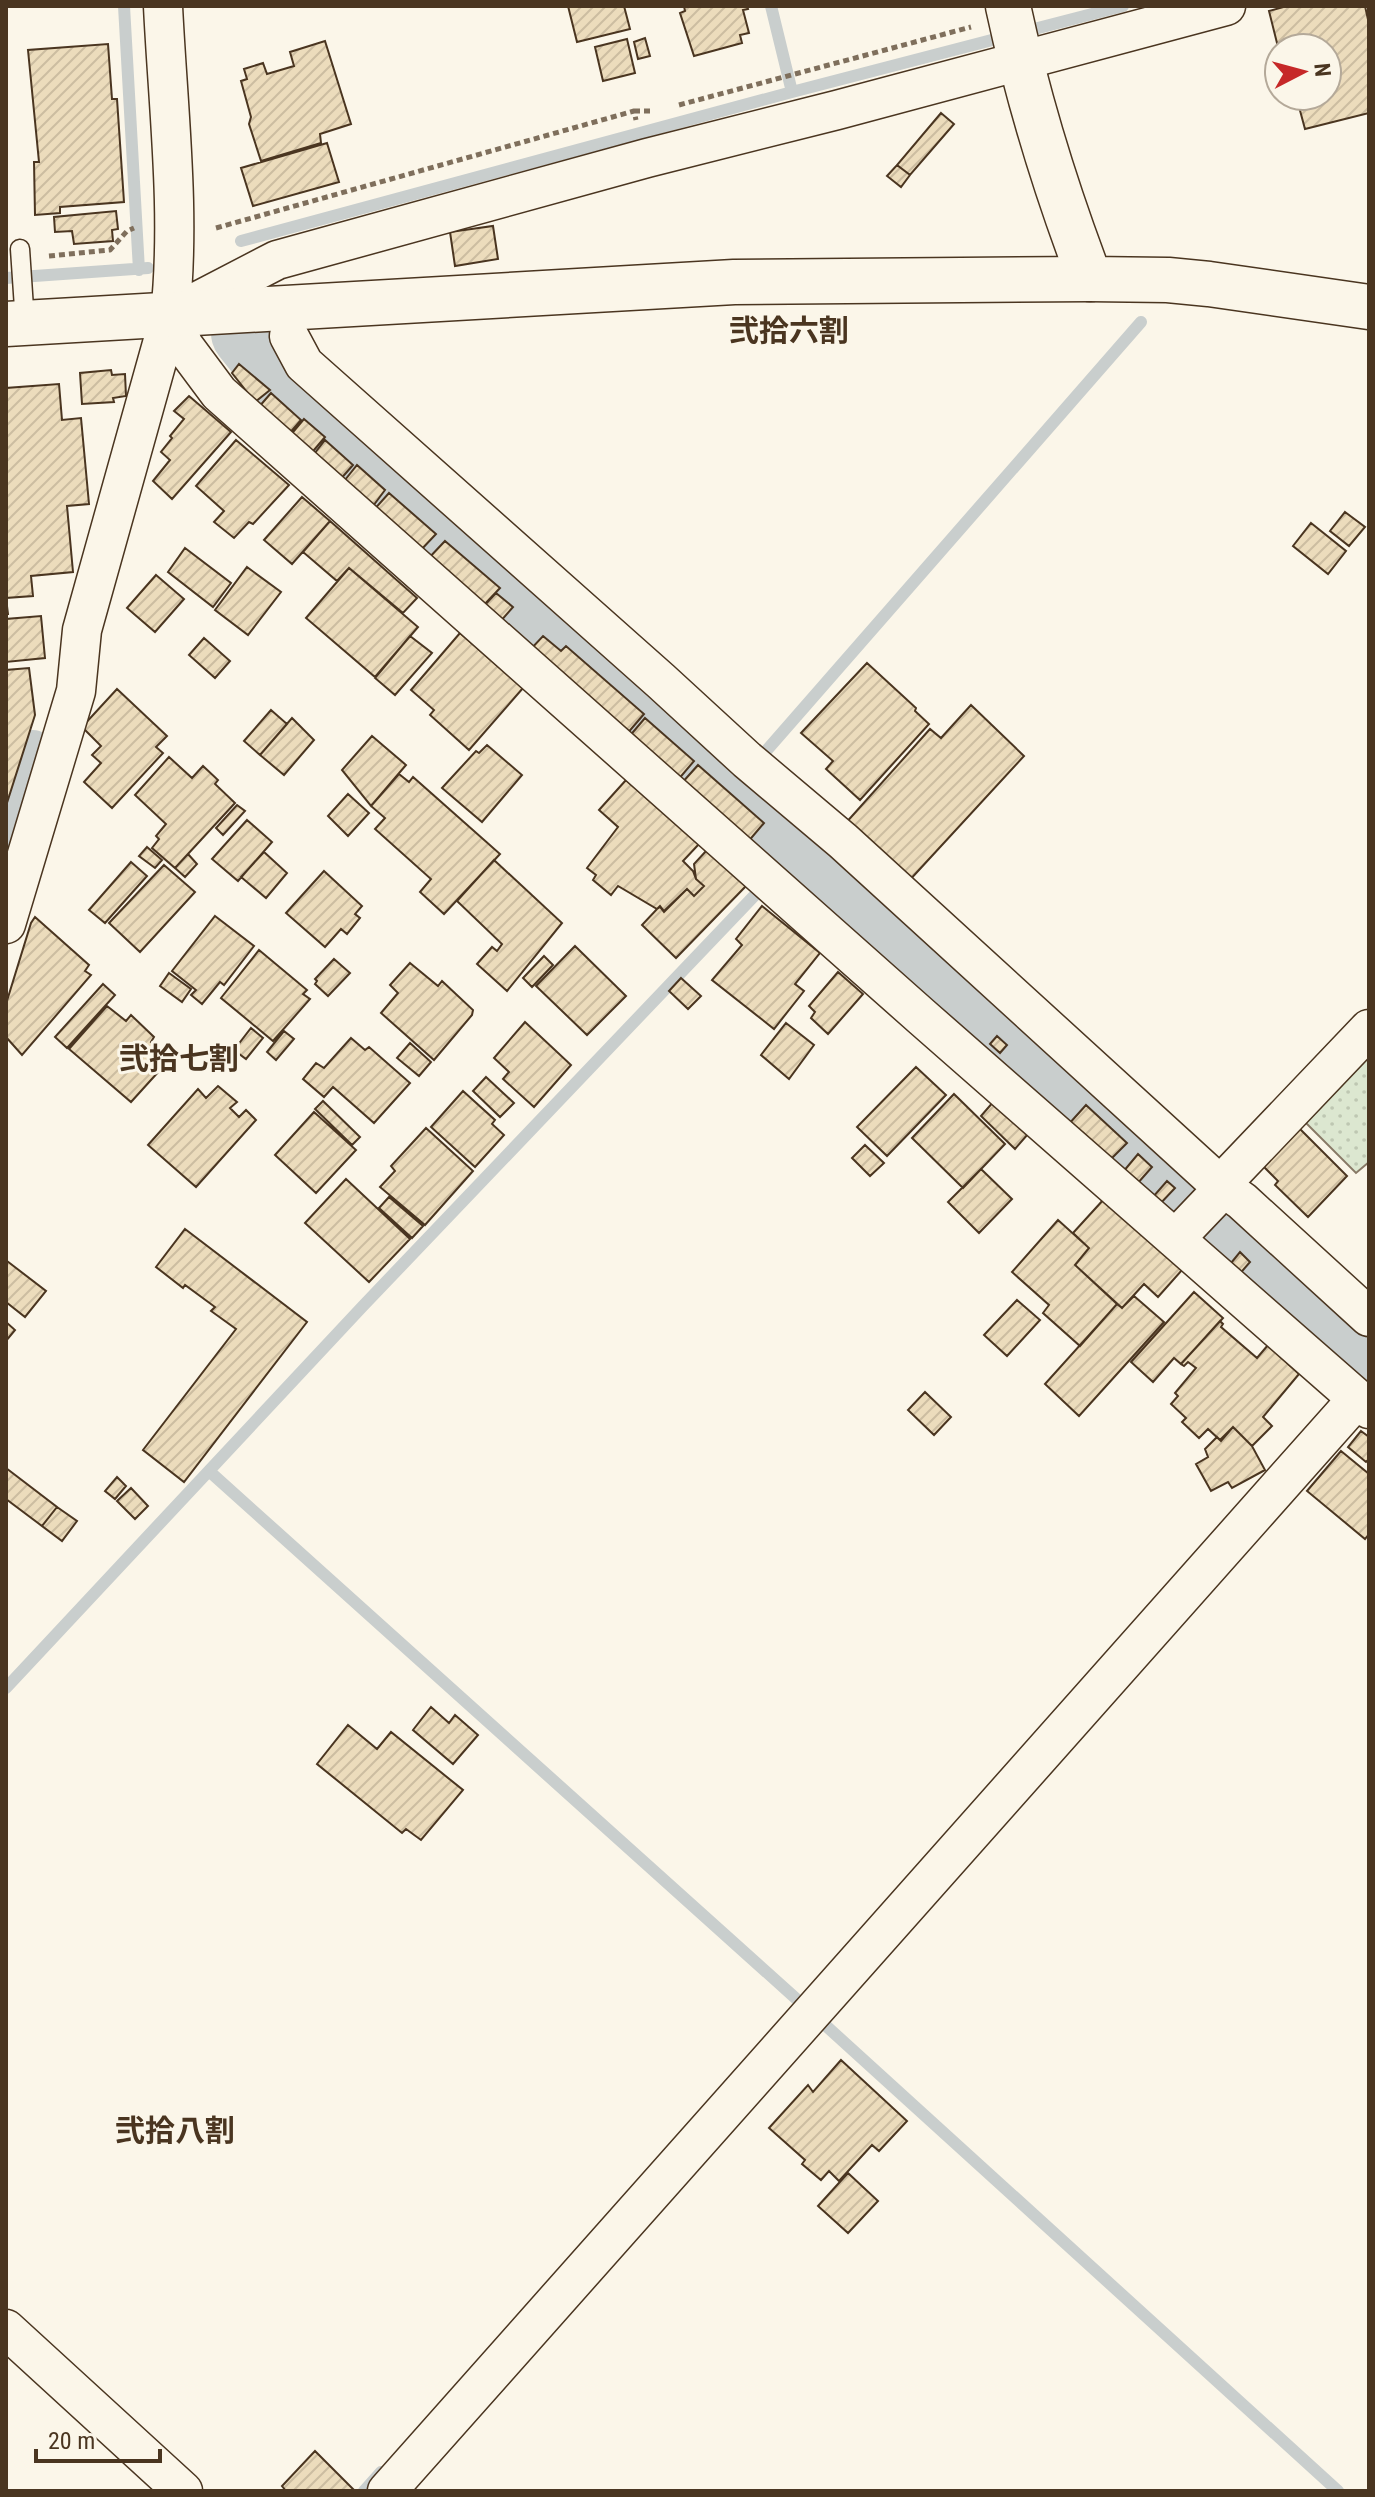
<svg xmlns="http://www.w3.org/2000/svg" width="1375" height="2497" viewBox="0 0 1375 2497" font-family="'Roboto Condensed','Noto Sans JP',sans-serif">
<defs>
<pattern id="grass-dots" width="8" height="8" patternUnits="userSpaceOnUse" patternTransform="scale(2)"><rect width="8" height="8" fill="#dce7d0"/><path d="M2 2h.1M6 6h.1" fill="none" stroke="#bec7b2" stroke-width="1.8" stroke-linecap="round"/></pattern>
<pattern id="building-hatch" width="6" height="6" patternUnits="userSpaceOnUse" patternTransform="scale(2)"><rect width="6" height="6" fill="#ecdcbc"/><path d="M-1 1l2-2M0 6l6-6M5 7l2-2" fill="none" stroke="#ccbda1"/></pattern>
</defs>
<rect width="100%" height="100%" fill="#fbf6e9"/>
<path fill="url(#grass-dots)" stroke="#887966" stroke-width="2" d="M1369,1046V1162L1356,1173L1300,1117Z
M1275,1283L1369,1366V1398L1261,1301Z"/>
<g fill="none" stroke-linecap="round" stroke-linejoin="round">
<path stroke="#c9cecd" stroke-width="12" d="M124,6L139,270
M771,6L792,92
M241,241L792,92L1123,6
M6,278L148,268
M739,782L1141,322
M793,849L802,838
M1367,1362L1369,1360
M209,1471L802,2004L1338,2491
M6,1688L362,1307L755,895
M364,2491L381,2472"/>
<path stroke="#c9cecd" stroke-width="44" d="M6,840L33,752"/>
<path stroke="#c9cecd" stroke-width="74" d="M248,333L288,383L816,850L1369,1347"/>
</g>
<path fill="url(#building-hatch)" stroke="#4a3520" stroke-width="2" d="M568,6H624L630,29L577,42Z
M684,6H747L748,9L743,10L749,33L740,35L742,43L694,56L680,13L685,11Z
M1287,6H1365L1369,24V113L1305,129L1298,103L1293,105L1290,96H1327V48H1279V51L1269,11Z
M645,38L650,56L638,59L634,42Z
M627,39L635,73L603,81L595,47Z
M325,41L351,124L320,134L321,143L261,161L249,124L251,117L241,81L247,79L244,69L263,63L267,74L294,66L290,52Z
M108,44L112,99H117L124,202L60,207V213L35,215L34,162H39L28,50Z
M941,113L954,124L910,175L897,165Z
M327,143L339,182L253,206L241,168Z
M897,165L910,175L901,187L887,176Z
M116,211L118,229L112,230L113,241L74,244L72,231L55,232L54,217Z
M493,226L498,259L455,266L450,232Z
M239,364L270,390L255,402L232,373Z
M111,370L112,375L125,374L126,396L113,398L114,402L82,404L80,373Z
M59,384L62,420L81,418L89,504L67,506L73,572L31,576L33,596L6,598L8,614H6V388Z
M271,393L301,420L288,435L258,408Z
M189,396L231,432L172,499L153,481L170,460L161,452L172,438L170,436L184,419L174,411Z
M304,419L325,437L309,456L288,438Z
M236,440L289,485L253,524L249,522L234,538L214,522L224,511L196,486Z
M325,440L353,465L338,482L311,458Z
M357,465L385,490L370,510L341,485Z
M389,493L436,534L418,553L372,512Z
M302,497L330,521L292,564L264,540Z
M1345,512L1365,527L1349,546L1330,531Z
M330,521L417,598L403,613L349,568L337,581L303,552Z
M1311,523L1346,551L1328,574L1293,546Z
M445,541L500,588L482,607L427,560Z
M185,548L231,583L213,607L168,572Z
M247,567L281,592L248,635L215,610Z
M349,568L418,627L375,677L306,618Z
M156,575L184,599L155,632L127,608Z
M496,593L513,607L500,622L482,608Z
M41,616L45,658L6,662V619Z
M460,633L523,688L469,750L430,715L434,710L411,690Z
M410,636L432,653L395,695L375,678Z
M543,636L561,651L566,646L644,714L626,735L530,650Z
M204,638L230,661L215,678L189,655Z
M867,663L916,708L915,711L929,724L860,800L826,769L833,761L801,733Z
M29,668L35,715L6,806V670Z
M117,689L167,736L156,747L163,753L112,808L84,782L101,763L92,755L101,746L82,727Z
M971,705L1024,756L907,883L844,825L930,729L941,738Z
M271,710L287,724L260,755L244,741Z
M292,718L314,740L284,775L260,755Z
M645,718L694,761L677,781L628,738Z
M372,736L406,765L371,806L342,770Z
M487,745L522,775L482,822L442,788L476,751L479,753Z
M169,757L192,778L203,766L218,780L215,784L235,803L175,868L152,848L159,839L156,836L166,824L135,795Z
M698,765L764,823L747,843L681,784Z
M399,774L409,782L413,777L500,854L444,914L420,892L431,879L375,829L385,818L371,806Z
M626,780L699,844L683,861L693,871L696,879L704,886L694,896L687,889L664,911L660,906L657,909L618,886L611,895L593,880L596,875L587,868L618,827L599,810Z
M348,794L369,813L348,836L328,816Z
M237,805L245,811L223,835L216,828Z
M247,820L272,842L238,881L212,859Z
M147,847L162,860L155,868L139,856Z
M707,850L747,885L676,958L642,925L657,909L660,907L664,912L687,889L694,896L704,886L696,879L694,864Z
M264,852L287,873L266,898L241,877Z
M188,854L197,864L185,877L175,868Z
M494,860L562,923L507,991L477,964L492,947L497,951L502,944L457,901Z
M131,862L147,876L105,923L89,910Z
M164,865L195,892L140,952L109,923Z
M324,871L362,906L355,914L360,918L347,934L341,929L325,947L286,913Z
M762,906L820,953L795,984L804,991L774,1029L712,980L742,945L736,939Z
M215,916L254,946L224,985L220,982L202,1004L191,995L196,990L172,971Z
M35,917L89,965L85,971L91,975L22,1055L6,1037V1004L31,923Z
M575,946L626,996L587,1035L536,986Z
M259,950L307,990L303,994L310,999L273,1041L221,998Z
M544,956L553,965L532,987L523,978Z
M334,959L350,973L328,996L315,984L317,981L315,979Z
M410,963L438,986L442,981L473,1010L472,1015L434,1060L381,1013L398,993L390,985Z
M838,972L863,994L828,1034L811,1018L815,1012L809,1006Z
M169,973L191,989L182,1002L160,986Z
M681,978L701,996L688,1009L669,991Z
M103,984L115,995L67,1048L55,1037Z
M107,1006L126,1021L131,1015L154,1037L151,1042L170,1059L131,1102L69,1049Z
M525,1022L571,1065L534,1107L503,1079L509,1072L494,1058Z
M786,1023L814,1045L789,1079L761,1055Z
M251,1028L263,1038L246,1059L234,1050Z
M284,1031L294,1039L276,1060L267,1052Z
M997,1036L1007,1045L1000,1053L990,1044Z
M351,1038L365,1050L369,1047L410,1083L374,1123L333,1087L324,1097L303,1079L316,1063L324,1068Z
M410,1043L431,1062L419,1076L397,1058Z
M916,1067L946,1095L887,1156L857,1127Z
M486,1077L514,1103L500,1117L473,1091Z
M218,1086L237,1102L230,1108L239,1117L246,1110L256,1120L196,1187L148,1145L198,1089L206,1098Z
M463,1091L495,1120L492,1124L504,1135L475,1167L431,1127Z
M954,1094L1005,1144L963,1188L912,1138Z
M323,1101L360,1137L352,1145L315,1109Z
M994,1101L1028,1134L1015,1149L981,1116Z
M1086,1105L1127,1143L1109,1161L1083,1133L1080,1136L1068,1125Z
M314,1112L356,1150L316,1193L275,1155Z
M1298,1127L1347,1176L1308,1217L1275,1185L1278,1181L1261,1164Z
M426,1128L473,1171L425,1225L380,1187L395,1171L391,1166Z
M865,1145L884,1163L870,1176L852,1158Z
M1138,1154L1152,1167L1137,1184L1123,1172Z
M981,1169L1012,1199L979,1233L948,1202Z
M346,1179L410,1239L369,1282L305,1223Z
M1167,1181L1175,1188L1160,1204L1152,1198Z
M389,1197L423,1226L412,1238L379,1208Z
M1104,1199L1182,1270L1158,1297L1144,1284L1122,1308L1075,1265L1089,1248L1073,1233Z
M1058,1220L1089,1248L1075,1265L1117,1304L1080,1346L1043,1313L1049,1305L1012,1272Z
M185,1229L307,1322L184,1482L143,1450L236,1329L211,1311L215,1307L185,1285L183,1288L156,1267Z
M1240,1252L1250,1262L1237,1277L1227,1268Z
M7,1261L46,1291L25,1317L6,1302Z
M1194,1292L1223,1318L1181,1364L1174,1358L1153,1382L1131,1362Z
M1134,1296L1164,1322L1079,1416L1045,1384L1117,1304L1122,1308Z
M1017,1300L1040,1320L1007,1356L984,1335Z
M1220,1321L1223,1324L1221,1327L1257,1358L1268,1345L1299,1374L1263,1417L1272,1426L1252,1446L1233,1427L1220,1440L1208,1429L1199,1438L1182,1422L1186,1418L1171,1404L1178,1396L1175,1393L1196,1368L1188,1362L1184,1366L1181,1364Z
M6,1322L15,1330L6,1341Z
M925,1392L951,1417L934,1435L908,1410Z
M1233,1427L1252,1446L1265,1470L1232,1488L1228,1482L1211,1491L1196,1464L1208,1457L1205,1449L1217,1437L1221,1441Z
M1361,1431L1369,1437V1459L1366,1462L1348,1447Z
M1341,1451L1369,1474V1534L1365,1539L1307,1491Z
M6,1468L57,1507L42,1526L6,1499Z
M117,1477L126,1486L115,1499L105,1491Z
M131,1488L148,1506L135,1519L117,1501Z
M57,1507L77,1521L62,1541L42,1526Z
M431,1707L449,1723L455,1715L478,1735L453,1764L413,1730Z
M348,1725L377,1749L391,1732L463,1790L421,1840L406,1829L402,1833L317,1764Z
M841,2060L907,2121L879,2151L872,2145L839,2181L829,2171L821,2180L802,2164L805,2160L769,2128L808,2085L813,2092Z
M848,2173L878,2201L848,2233L818,2206Z
M315,2451L355,2491H286L282,2486Z"/>
<g fill="none" stroke-linecap="round" stroke-linejoin="round">
<defs>
<path id="service" d="M20,249L25,323"/>
<path id="minor" d="M173,314L277,260L647,158L837,110L1226,6
M170,315L184,346L219,393L922,1017L1369,1409
M289,336L304,364L661,681L747,760L843,841L1222,1187L1242,1201L1369,1317
M6,924L76,691L82,630L170,315C181,214 168,108 163,6
M1175,1239L1216,1196L1226,1179L1369,1029
M6,2329L183,2491
M387,2491L1357,1399"/>
<path id="tertiary" d="M6,324L734,282L1090,279"/>
<path id="primary" d="M1008,6C1028,99 1056,190 1090,279L1168,280L1209,284L1369,307"/>
</defs>
<use href="#service" stroke="#4a3520" stroke-width="21"/>
<use href="#minor" stroke="#4a3520" stroke-width="41"/>
<use href="#tertiary" stroke="#4a3520" stroke-width="47"/>
<use href="#primary" stroke="#4a3520" stroke-width="47"/>
<path stroke="#7f6f5c" stroke-width="5" stroke-dasharray="6 4" stroke-linecap="butt" d="M679,105L971,27
M634,111H654
M216,228L634,111L636,120
M49,256L110,250L127,231L134,228"/>
<use href="#service" stroke="#fbf6e9" stroke-width="18"/>
<use href="#minor" stroke="#fbf6e9" stroke-width="38"/>
<use href="#tertiary" stroke="#fbf6e9" stroke-width="44"/>
<use href="#primary" stroke="#fbf6e9" stroke-width="44"/>
</g>
<g text-anchor="middle" stroke-width="6" stroke-linejoin="round" paint-order="stroke">
<g font-size="30" font-weight="bold" fill="#4a3520" stroke="#fbf6e9">
<text x="789" y="341">弐拾六割</text>
<text x="179" y="1069">弐拾七割</text>
<text x="175" y="2141">弐拾八割</text>
</g>
</g>
<rect width="1375" height="2497" fill="none" stroke="#4a3520" stroke-width="16"/>
<g transform="translate(1303 72) rotate(84)"><circle r="38" fill="#fbf6e9" stroke="#b4a999" stroke-width="2"/>
<path d="M0-6L14 30L0 20L-14 30Z" fill="#c62828"/>
<text y="-12" font-size="22" font-weight="bold" text-anchor="middle" fill="#4a3520">N</text>
</g>
<path d="M36 2449v12h124v-12" fill="none" stroke="#4a3520" stroke-width="4"/>
<text x="48" y="2449" font-size="24" fill="#4a3520" stroke="#fbf6e9" stroke-width="6" paint-order="stroke">20 m</text>
</svg>
